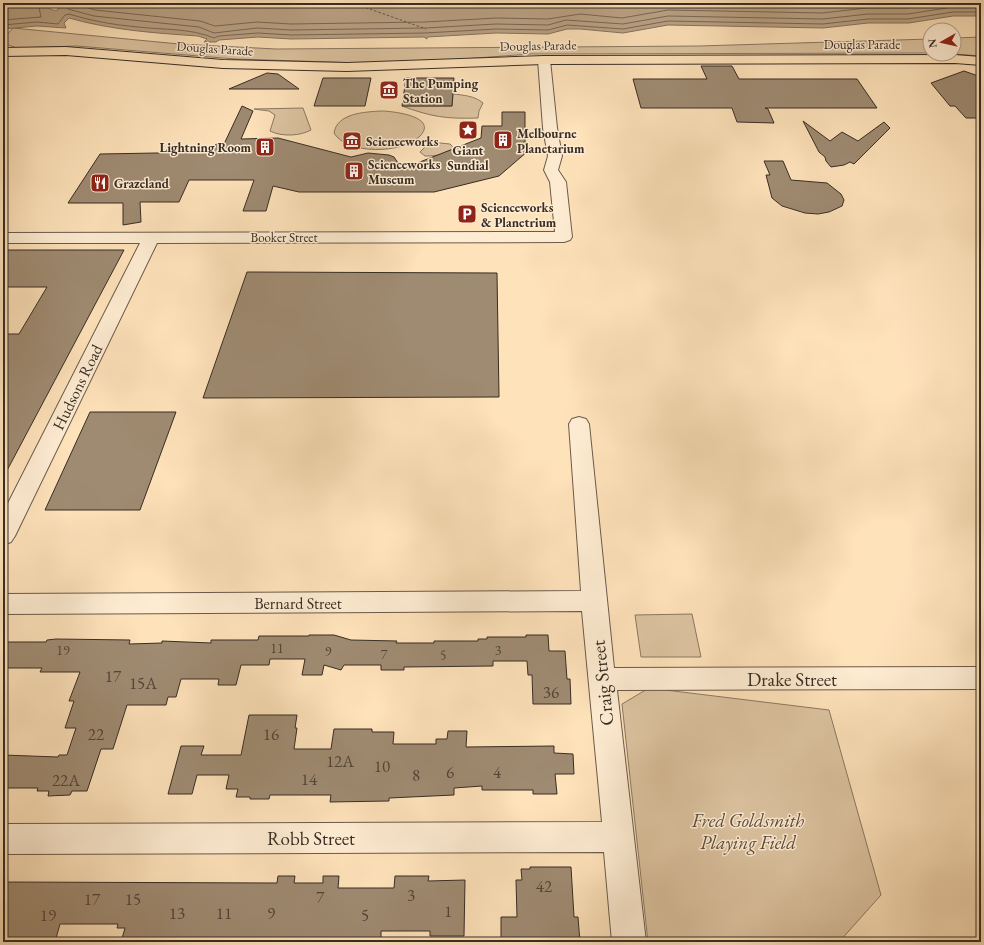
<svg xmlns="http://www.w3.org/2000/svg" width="984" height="945" viewBox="0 0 984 945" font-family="'EB Garamond',serif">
<rect width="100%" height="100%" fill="#fee2ba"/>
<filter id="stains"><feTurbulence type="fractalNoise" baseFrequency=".005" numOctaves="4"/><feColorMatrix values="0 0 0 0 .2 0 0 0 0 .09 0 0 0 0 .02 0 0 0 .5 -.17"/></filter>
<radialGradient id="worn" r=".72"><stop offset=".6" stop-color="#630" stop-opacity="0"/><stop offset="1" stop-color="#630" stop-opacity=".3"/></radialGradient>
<path fill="#dcc3a0" stroke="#8a7862" d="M13,28L179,44L276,49L699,46L930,39V53L531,54L393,64L235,59L77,46L17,48L3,43V39Z
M981,37V56L954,54V38Z
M453,94C463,95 475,96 483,103L479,111L478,118C446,119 432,117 402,106H452Z
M303,108L311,130C300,136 282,137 270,131L275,115L269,111L254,109Z
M381,111C391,111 439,116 420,136C403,154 347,155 334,133C337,113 365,112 381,111Z
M440,143L450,144L454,148C446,155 436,156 425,156L420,152L426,146Z
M692,614L701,657H641L635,615Z
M649,688L829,710L881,895L839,942H648L622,704Z"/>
<path fill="#bba487" stroke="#87745f" d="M3,3H46C49,9 51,11 58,10L59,3H981V16H953L909,23H868L823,28L668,25L623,33L580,29H567L548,34L496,33L427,37V39L424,37L291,39L258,37L219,40L216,42H204L207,39L198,36C154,33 111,30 69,18L64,23L66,28L37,26L3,29Z"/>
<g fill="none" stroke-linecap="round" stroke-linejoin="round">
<path stroke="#7a6856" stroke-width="1" d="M67,3L68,9L94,16L199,27L214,33L257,28L291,30L425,28L496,24L548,25L566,20L623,24L668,16L823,19L868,14H908L953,7H981
M74,3L95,10L200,21L215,26L257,22L291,24L425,22L496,18L548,19L580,14L622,18L668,10L822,13L867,8H907L932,3
M3,20L41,17L38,3
M3,25L37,22L58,24L65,15L69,14C92,21 115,25 138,27C164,30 190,28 214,38L219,36L258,33L291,35L425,33L496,29L548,30L567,25L623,29L668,21L823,24L868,19H908L953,12H981"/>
<path stroke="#5f5142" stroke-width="1" stroke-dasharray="2.5 2" stroke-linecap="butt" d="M353,3L426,29"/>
</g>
<path fill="#9f8b72" stroke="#382d24" d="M701,66H732L739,79H857L877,108H765L768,109L774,123L737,122L732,108H641L633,79H707Z
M964,71L981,77V118H966L955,106H950L931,83Z
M267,73L278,74L299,89H229Z
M323,78H371L365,106H314Z
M406,78H454L452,106H402Z
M242,106L253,111L241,139L278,138L351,157L368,153L389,155L394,157L402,169L481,138L482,126H502V112H525V142L528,151L499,176L434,192H299L273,186L266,211H243L254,180H189L179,202H140L141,222L123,225V203H68L100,154L212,152L216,144H224Z
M803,121L830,141L842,132L858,141L884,122L890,128L854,164L850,162L844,165L831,167L826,161L825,157L819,152Z
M764,161H783L791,180L827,183L841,194L844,200L842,206L829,212L818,214L805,213L782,206L772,198L766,175H770Z
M3,250H124L3,478V334H19L47,287H3Z
M247,272L497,273L499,397L203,398Z
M90,412H176L140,510H45Z
M309,635H334L351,640L397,641L396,643H434V641H478V639H487V637H526V635H548L549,651H565L567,679H570L571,704H533L532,675H528L527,661H493V666L404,667V670H381V665H344L341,670L324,665L322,675H302L305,659H270L269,665H241L236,685H218L219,679H181L176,697H168L166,705H127L113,749H101L87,791H72L70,795L48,796L49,791H37L38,788H3V755L58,757L59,755H67L76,728H65L74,701H69L80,672H40L42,668H3V642H46L47,640L56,639L130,640L129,644L162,643V641L211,643V640H258L259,636H309Z
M249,715H297L295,728H297L294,749H331L334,729H372V732H394L393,744H436V739H447L448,731H467L466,747L554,746V753L573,754L574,774H555L557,794H533V790H482V786L454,788V795L389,798V801L330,802L331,795H270L269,799H250V797H236L238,789H226L229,775H197L192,794H168L181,746H204L201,755H241Z
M530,867H571L574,917H578L580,942H501V917H517L516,880H522L521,869H530Z
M278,876H295L294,883H323V876H339L338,888H394L395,876H429L428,881L465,880L464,936H430V931H381V942H121L125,928H117L118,924H60L55,942H3V882L277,883Z"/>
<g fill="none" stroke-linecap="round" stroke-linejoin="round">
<defs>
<path id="minor" d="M544,56L550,60L557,128L562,156L558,170L566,182L572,237L570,240L564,242L157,243L15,536L11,542L3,545V513L140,243H3V233L555,232L550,182L544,170L548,156L543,128L538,60Z
M579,417L586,419L589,424L614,668L981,667V689L617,690L646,942H612L604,852L3,854V824L602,822L582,611L3,614V594L581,591L569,424L572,419Z"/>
<path id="major" d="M66,47L223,60L347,63L544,56L955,55L981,57V65L955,63L544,64L347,71L223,68L66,55L3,56V48Z"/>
</defs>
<use href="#minor" stroke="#6a5a4a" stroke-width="2"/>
<use href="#major" stroke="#382d24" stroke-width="2"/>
<use href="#minor" fill="#feecd2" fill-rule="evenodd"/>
<use href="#major" fill="#fee2ba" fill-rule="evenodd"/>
</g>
<defs>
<symbol id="museum-square" viewBox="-11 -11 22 22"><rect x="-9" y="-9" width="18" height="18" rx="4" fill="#8f2418" stroke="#feecd2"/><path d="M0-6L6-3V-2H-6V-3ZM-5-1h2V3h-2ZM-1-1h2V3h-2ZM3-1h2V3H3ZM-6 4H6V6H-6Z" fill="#fff"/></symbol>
<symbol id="sight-square" viewBox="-11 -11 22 22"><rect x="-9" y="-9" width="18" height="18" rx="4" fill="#8f2418" stroke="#feecd2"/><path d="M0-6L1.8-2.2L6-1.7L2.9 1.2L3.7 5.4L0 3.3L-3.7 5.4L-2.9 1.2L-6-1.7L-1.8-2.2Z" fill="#fff"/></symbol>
<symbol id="building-square" viewBox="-11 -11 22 22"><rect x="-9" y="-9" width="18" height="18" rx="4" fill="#8f2418" stroke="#feecd2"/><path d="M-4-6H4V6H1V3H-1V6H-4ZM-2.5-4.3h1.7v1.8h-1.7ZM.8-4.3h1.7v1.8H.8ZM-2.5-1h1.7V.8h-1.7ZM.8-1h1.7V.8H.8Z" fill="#fff"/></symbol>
<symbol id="restaurant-square" viewBox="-11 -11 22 22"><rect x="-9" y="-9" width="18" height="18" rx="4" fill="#8f2418" stroke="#feecd2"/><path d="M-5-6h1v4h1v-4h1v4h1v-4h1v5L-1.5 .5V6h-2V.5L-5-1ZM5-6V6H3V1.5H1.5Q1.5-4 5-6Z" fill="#fff"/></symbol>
<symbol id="parking-square" viewBox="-11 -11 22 22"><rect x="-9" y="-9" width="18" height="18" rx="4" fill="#8f2418" stroke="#feecd2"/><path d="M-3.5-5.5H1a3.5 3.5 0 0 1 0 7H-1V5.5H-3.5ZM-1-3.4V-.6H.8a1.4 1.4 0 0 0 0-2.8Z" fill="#fff"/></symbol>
</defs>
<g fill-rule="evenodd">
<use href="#museum-square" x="378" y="79" width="22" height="22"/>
<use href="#sight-square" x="457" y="119" width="22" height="22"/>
<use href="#building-square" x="492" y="129" width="22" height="22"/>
<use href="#museum-square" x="341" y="130" width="22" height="22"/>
<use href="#building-square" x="254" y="136" width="22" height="22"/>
<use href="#building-square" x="343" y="160" width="22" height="22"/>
<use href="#restaurant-square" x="89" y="172" width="22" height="22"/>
<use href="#parking-square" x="456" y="203" width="22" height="22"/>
</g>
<g text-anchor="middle" stroke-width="3" stroke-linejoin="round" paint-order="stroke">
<g font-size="13" fill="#382d24" stroke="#feecd2">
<text x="862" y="49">Douglas Parade</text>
<text transform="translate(538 45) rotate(-1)" y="5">Douglas Parade</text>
<text transform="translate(215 48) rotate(4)" y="5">Douglas Parade</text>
<text x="284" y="242">Booker Street</text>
</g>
<g font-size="13" font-weight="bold" fill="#382d24" stroke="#feecd2" text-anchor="start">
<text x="403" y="88">The Pumping<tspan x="403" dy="15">Station</tspan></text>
<text x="517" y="138">Melbourne<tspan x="517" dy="15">Planetarium</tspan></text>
<text x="366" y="146">Scienceworks</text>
<text x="251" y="152" text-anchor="end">Lightning Room</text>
<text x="468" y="155" text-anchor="middle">Giant<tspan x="468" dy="15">Sundial</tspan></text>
<text x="368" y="169">Scienceworks<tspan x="368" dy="15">Museum</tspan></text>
<text x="114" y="188">Grazeland</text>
<text x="481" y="212">Scienceworks<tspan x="481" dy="15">&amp; Planetrium</tspan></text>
</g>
<g font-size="14" fill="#524438">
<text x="277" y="653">11</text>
<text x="63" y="655">19</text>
<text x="498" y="655">3</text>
<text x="328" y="656">9</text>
<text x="384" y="659">7</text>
<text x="443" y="660">5</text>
</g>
<g font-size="16" fill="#382d24" stroke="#feecd2">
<text transform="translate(77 387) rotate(-64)" y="6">Hudsons Road</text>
<text x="298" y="609">Bernard Street</text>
</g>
<g font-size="17" fill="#524438">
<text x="113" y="682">17</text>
<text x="143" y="689">15A</text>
<text x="551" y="698">36</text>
<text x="96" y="740">22</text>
<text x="271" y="740">16</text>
<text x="340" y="767">12A</text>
<text x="382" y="772">10</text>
<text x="450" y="778">6</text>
<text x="497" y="778">4</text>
<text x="416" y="781">8</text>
<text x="309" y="785">14</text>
<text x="66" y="786">22A</text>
<text x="544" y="892">42</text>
<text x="411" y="901">3</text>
<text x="320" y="903">7</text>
<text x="92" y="905">17</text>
<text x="133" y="905">15</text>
<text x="448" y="917">1</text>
<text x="177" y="919">13</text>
<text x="224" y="919">11</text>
<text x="271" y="919">9</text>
<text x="48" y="921">19</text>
<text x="365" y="921">5</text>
</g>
<g font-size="19" fill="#382d24" stroke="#feecd2">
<text x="792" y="686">Drake Street</text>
<text transform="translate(602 683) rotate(-96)" y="7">Craig Street</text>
<text x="311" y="845">Robb Street</text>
</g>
<g font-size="19" font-style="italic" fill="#594b3d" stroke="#feecd2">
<text x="748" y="827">Fred Goldsmith<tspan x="748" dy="22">Playing Field</tspan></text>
</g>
</g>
<rect width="984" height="945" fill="none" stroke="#fee2ba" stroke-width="16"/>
<rect x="4" y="4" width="976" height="937" fill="none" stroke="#382d24" stroke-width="2"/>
<rect x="8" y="8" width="968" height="929" fill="none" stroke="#382d24"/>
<g transform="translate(942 42) rotate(262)"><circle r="19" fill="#feecd2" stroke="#afa08c"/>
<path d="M0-3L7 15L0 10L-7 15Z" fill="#8f2418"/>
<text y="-6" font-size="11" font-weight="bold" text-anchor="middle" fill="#382d24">N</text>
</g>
<rect width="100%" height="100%" filter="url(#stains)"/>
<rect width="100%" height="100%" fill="url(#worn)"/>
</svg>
